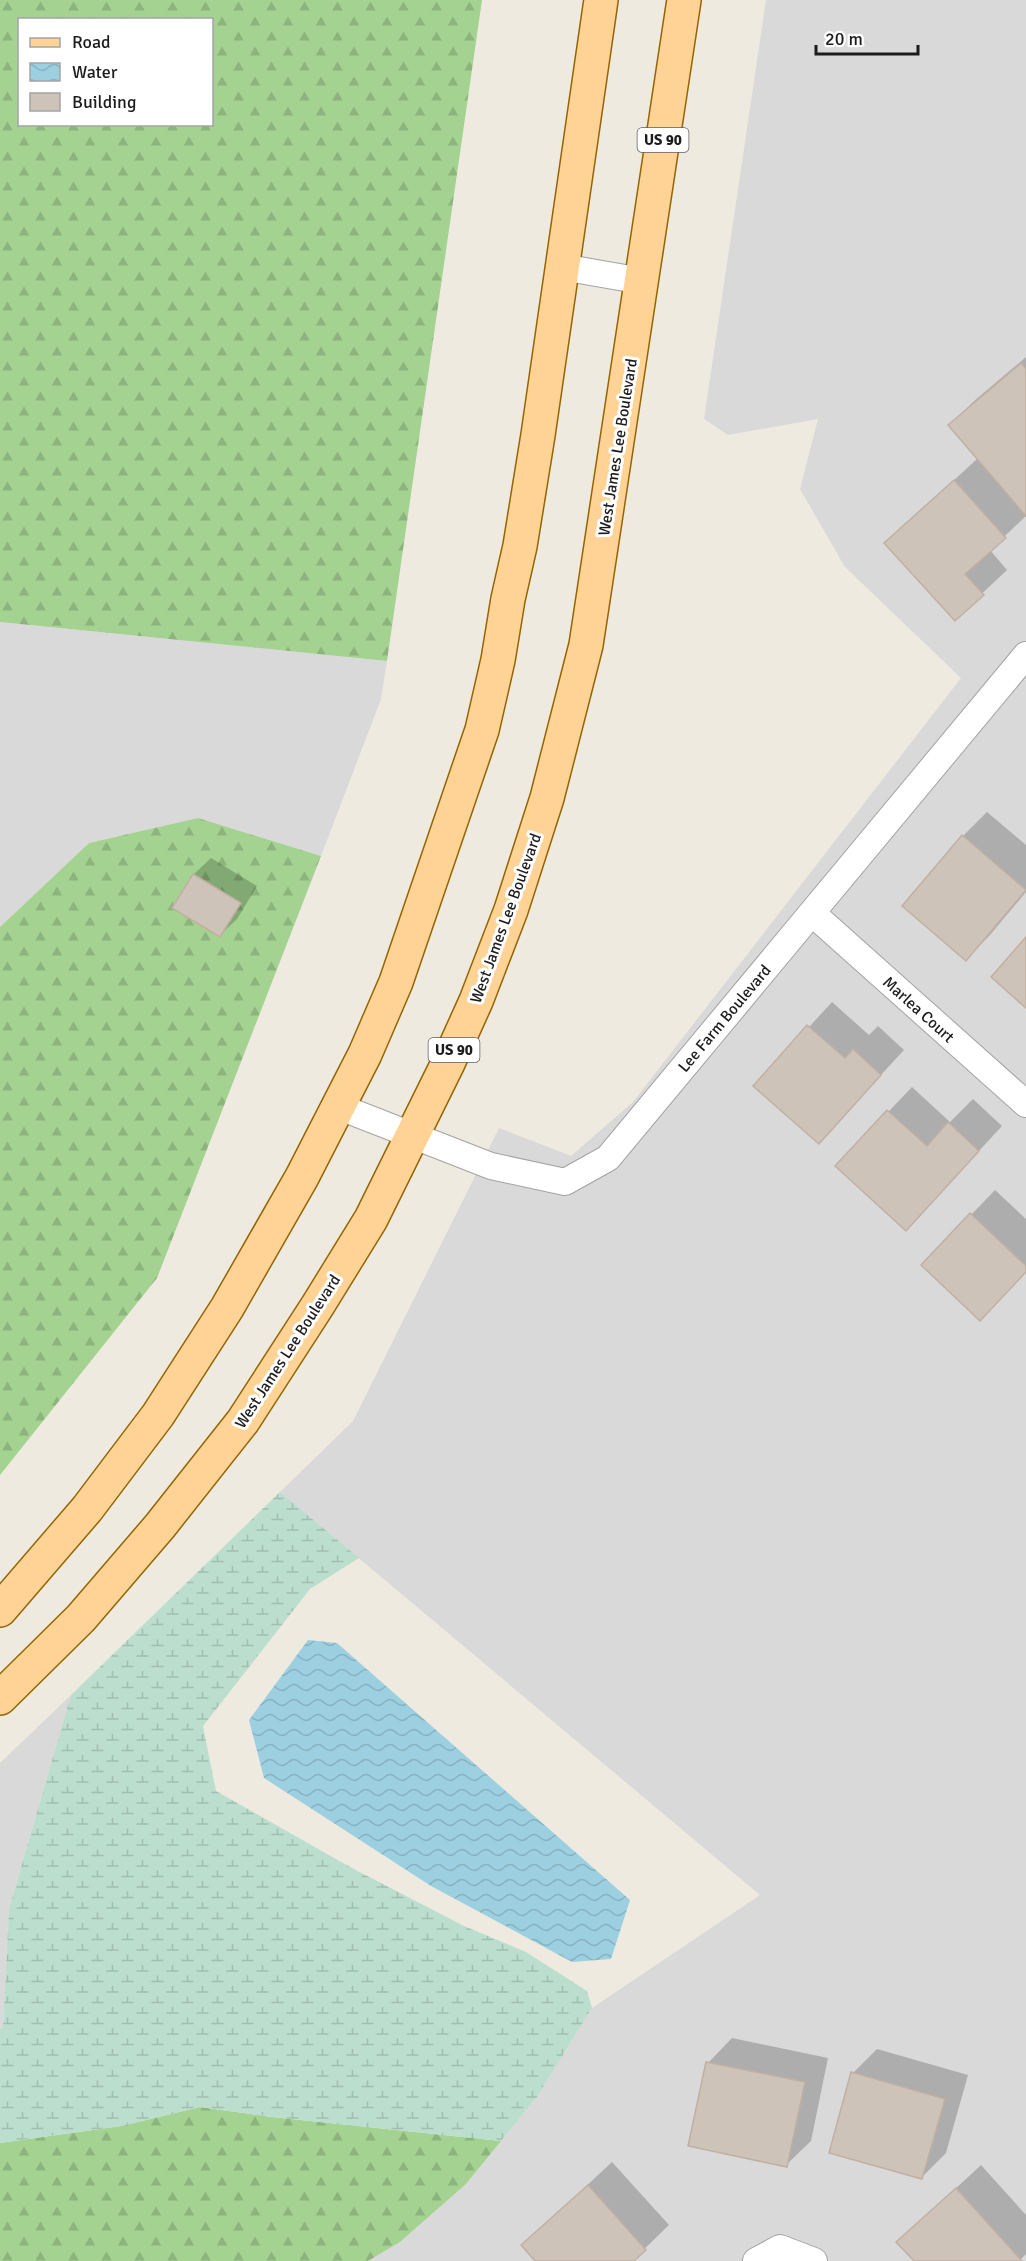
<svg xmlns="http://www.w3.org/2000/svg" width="1026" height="2261" viewBox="0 0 1026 2261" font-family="Signika,sans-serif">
<defs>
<pattern id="forest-firs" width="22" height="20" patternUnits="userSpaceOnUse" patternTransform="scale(1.5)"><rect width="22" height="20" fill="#a3d291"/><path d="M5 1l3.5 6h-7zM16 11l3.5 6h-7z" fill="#8cb47c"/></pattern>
<pattern id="wetland-marsh" width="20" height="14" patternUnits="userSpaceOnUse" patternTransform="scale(1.5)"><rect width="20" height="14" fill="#bcdecf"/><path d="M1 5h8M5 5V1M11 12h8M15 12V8" fill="none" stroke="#a1beb1"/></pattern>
<pattern id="water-waves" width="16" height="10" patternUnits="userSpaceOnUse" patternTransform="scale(1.5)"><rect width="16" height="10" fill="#9cd0e0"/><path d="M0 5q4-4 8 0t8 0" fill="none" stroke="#86b2c0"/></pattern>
</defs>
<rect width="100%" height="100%" fill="#eeeae0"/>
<path fill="#dad9d9" d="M766,0H1026V2261H368L400,2242L466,2184L537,2097L592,2008L760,1895L280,1492L353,1421L499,1128L571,1156L633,1102L961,678L845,567L800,489L818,419L728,435L704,419Z
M0,622L387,661L381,699L321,856L198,818L89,843L0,927Z
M71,1695L9,1909L3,2027L0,2029V1763Z"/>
<path fill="url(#forest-firs)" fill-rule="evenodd" d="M0,0H482L387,661L0,622ZM20,20H212V124H20Z
M198,818L321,856L157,1278L0,1475V927L89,843Z
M200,2107L272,2117L501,2141L466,2184L400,2242L368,2261H0V2143L121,2126Z"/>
<path fill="url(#wetland-marsh)" d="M280,1492L359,1558L310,1589L203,1726L216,1791L350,1867L464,1926L526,1952L587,1991L592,2008L537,2097L501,2141L272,2117L200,2107L121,2126L0,2143V2029L3,2027L9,1909L71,1695Z"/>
<path fill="url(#water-waves)" d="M308,1640L337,1643L630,1900L611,1959L572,1962L431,1886L264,1778L249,1720Z"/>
<path fill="#0003" d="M1026,357V516L990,550L1007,570L955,619L886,543L978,458L950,425L974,401Z
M987,812L1026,845V892L990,935L966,959L963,836Z
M211,858L257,886L237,919L220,935L174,907L194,874Z
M832,1002L869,1035L878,1026L904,1050L819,1142L755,1086Z
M912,1087L950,1122L973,1099L1002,1126L930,1204L837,1166Z
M995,1190L1026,1219V1272L923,1265Z
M732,2038L828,2058L811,2141L786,2165L708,2063Z
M877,2049L968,2075L946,2153L922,2177L853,2073Z
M612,2162L669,2225L632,2261H537L523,2245Z
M981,2165L1026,2215V2254L1019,2261H916L898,2242Z"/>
<path fill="#cec3b9" stroke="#c1b0a2" stroke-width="1.5" d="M1021,363L1026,369V516L948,425Z
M954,480L1006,538L965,574L984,595L955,621L884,543Z
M962,835L1026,890L966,961L902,906Z
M193,874L241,903L220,937L172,908Z
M1026,937V1008L991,977Z
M807,1025L845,1058L853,1049L881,1075L819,1144L753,1086Z
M887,1110L927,1146L948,1122L979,1151L906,1231L835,1166Z
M970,1213L1026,1266V1272L980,1321L921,1265Z
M706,2062L805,2082L787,2167L688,2146Z
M851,2072L945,2099L922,2179L829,2153Z
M588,2185L646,2250L634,2261H535L521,2245Z
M956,2188L1022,2261H914L896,2242Z"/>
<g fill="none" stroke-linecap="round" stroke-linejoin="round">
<defs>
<path id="street" d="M562,267L642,281
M812,913L1026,1104
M337,1106L491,1166L565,1182L608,1158L1026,655
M756,2261L780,2248L814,2261"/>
<path id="primary" d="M0,1610L87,1509L158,1415L227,1308L302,1177L365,1054L396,982L482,730L498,660L508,599L520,546L538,435L601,0
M0,1698L81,1618L160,1526L243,1421L318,1305L371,1219L448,1063L476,1001L511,910L547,798L586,645L684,0"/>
</defs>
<use href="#street" stroke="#a3a3a3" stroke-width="28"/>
<use href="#primary" stroke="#946500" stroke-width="36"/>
<use href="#street" stroke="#fff" stroke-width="26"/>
<use href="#primary" stroke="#ffd395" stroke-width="33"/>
</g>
<g text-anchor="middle" stroke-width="6" stroke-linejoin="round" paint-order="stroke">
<g fill="#fff" stroke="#606060" stroke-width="1.5">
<rect x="637.5" y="128" width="51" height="24" rx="4.5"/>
<rect x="428.5" y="1038" width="51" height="24" rx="4.5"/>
</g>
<g font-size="15" font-weight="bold" fill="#1c1c1c">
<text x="663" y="145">US 90</text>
<text x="454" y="1055">US 90</text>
</g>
<g font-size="16" fill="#1c1c1c" stroke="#fff">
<text transform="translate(617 447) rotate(-81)" y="6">West James Lee Boulevard</text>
<text transform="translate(505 918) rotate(-70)" y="6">West James Lee Boulevard</text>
<text transform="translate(919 1009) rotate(42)" y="6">Marlea Court</text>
<text transform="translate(724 1018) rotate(-50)" y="6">Lee Farm Boulevard</text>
<text transform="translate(287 1351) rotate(-57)" y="6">West James Lee Boulevard</text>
</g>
</g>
<rect x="18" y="18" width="195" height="108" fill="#ffffff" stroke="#a4a4a4" stroke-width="1.5"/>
<rect x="30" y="38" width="30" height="9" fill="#ffd395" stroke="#a4a4a4" stroke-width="1.5"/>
<text x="72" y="48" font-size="18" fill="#1c1c1c">Road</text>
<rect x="30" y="63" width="30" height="18" fill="url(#water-waves)" stroke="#a4a4a4" stroke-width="1.5"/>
<text x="72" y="78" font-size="18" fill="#1c1c1c">Water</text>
<rect x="30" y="93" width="30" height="18" fill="#cec3b9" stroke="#a4a4a4" stroke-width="1.5"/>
<text x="72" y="108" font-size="18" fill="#1c1c1c">Building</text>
<path d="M816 45v9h102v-9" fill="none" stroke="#1c1c1c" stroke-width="3"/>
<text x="825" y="45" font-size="18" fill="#1c1c1c" stroke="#ffffff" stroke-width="4.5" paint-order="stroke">20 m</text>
</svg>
